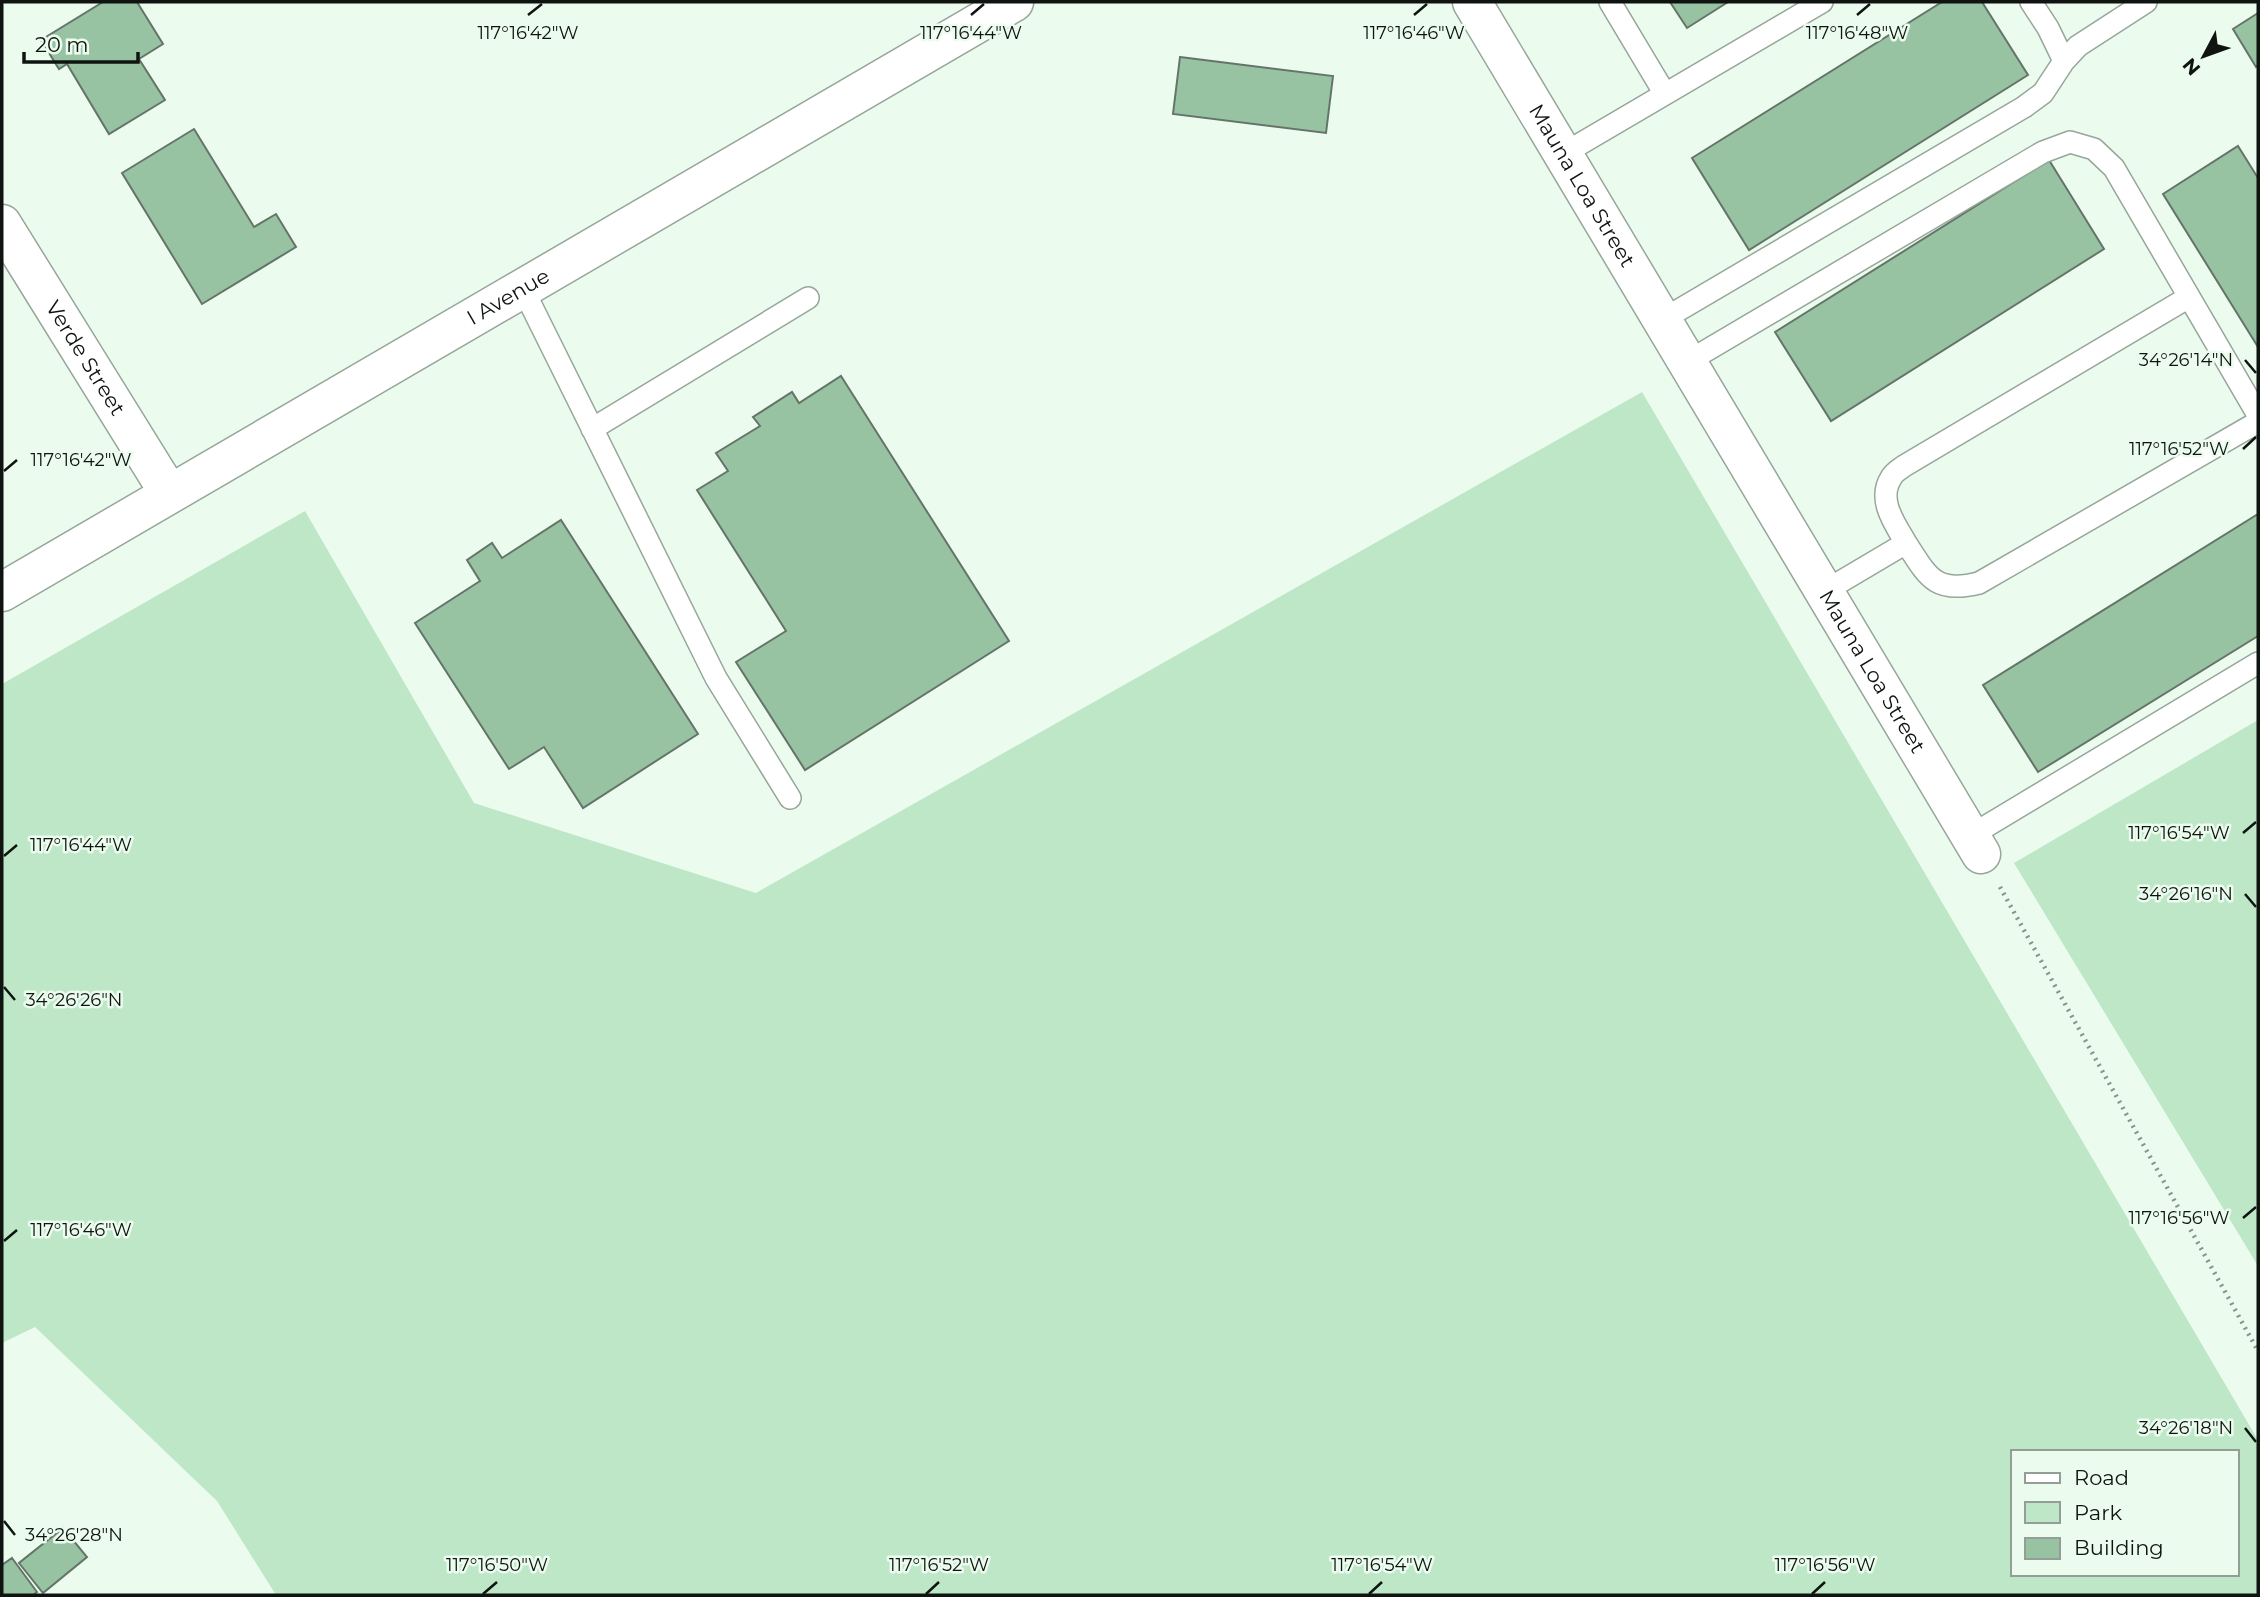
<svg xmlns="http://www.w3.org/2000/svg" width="2260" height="1597" viewBox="0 0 2260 1597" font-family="Montserrat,sans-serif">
<rect width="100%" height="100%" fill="#ebfcef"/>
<path fill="#bee7c8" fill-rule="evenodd" d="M1642,392L2258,1440V1595H276L217,1501L35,1327L2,1343V684L305,511L474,803L756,893ZM2013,1452H2237V1574H2013Z
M2258,720V1266L2014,863Z"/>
<path fill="#97c3a3" stroke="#657469" stroke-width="2" d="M103,2H137L163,44L139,59L165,100L109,134L67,64L59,69L41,40Z
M1670,2H1728L1687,28Z
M1942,2H1982L2028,75L1749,250L1692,158Z
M2258,13V65L2256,67L2233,29Z
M1180,57L1333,76L1326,133L1173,114Z
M194,129L254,227L276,214L296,247L202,304L122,173Z
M2238,146L2258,178V347L2163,194Z
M2049,160L2104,249L1831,421L1775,332Z
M841,376L1009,641L805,770L736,662L786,631L697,490L728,471L716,453L760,426L753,417L792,392L799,403Z
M2258,514V636L2038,772L1983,685Z
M561,520L698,734L583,808L544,747L509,769L415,623L480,581L467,560L492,543L502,558Z
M63,1528L87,1557L43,1593L19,1563Z
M12,1558L37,1592L33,1595H2V1565Z"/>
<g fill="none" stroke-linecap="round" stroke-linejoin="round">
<defs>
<path id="service" d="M1610,2L1665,94
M2031,2L2048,28L2064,61
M1563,154L1822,2
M523,289L716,678L790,798
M1662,320L2024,107L2043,93L2064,61L2078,46L2146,2
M1687,362L2043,152L2070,142L2094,149L2114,168L2258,415
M592,429L808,298
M1906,543C1895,524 1877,500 1891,478C1893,473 1900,469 1904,466L2189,297
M1825,591L1906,543C1928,577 1935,594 1979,583L2258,422
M1970,836L2258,663"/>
<g id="minor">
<path id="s1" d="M1472,2L1981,854"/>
<path id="s2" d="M2,224L169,493"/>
</g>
<g id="primary">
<path id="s3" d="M2,592C338,393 678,201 1014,2"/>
</g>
</defs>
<use href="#service" stroke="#97a69a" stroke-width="24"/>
<use href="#minor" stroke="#97a69a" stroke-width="41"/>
<use href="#primary" stroke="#97a69a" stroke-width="41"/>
<path stroke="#88938a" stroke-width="4.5" stroke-dasharray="2 5" stroke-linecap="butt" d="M2000,887L2258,1351"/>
<use href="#service" stroke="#fff" stroke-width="21"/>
<use href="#minor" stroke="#fff" stroke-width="38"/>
<use href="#primary" stroke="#fff" stroke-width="38"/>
</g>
<path fill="none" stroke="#0f1410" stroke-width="2.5" d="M528,15L542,4M971,15L984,4M1414,15L1427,4M1857,15L1870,4M2245,360L2256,373M2243,449L2256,437M4,471L17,460M2243,833L2256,822M4,856L17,845M2245,894L2256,907M4,987L15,1000M2243,1218L2256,1207M4,1241L17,1230M2245,1428L2256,1442M4,1521L15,1535M483,1594L497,1582M926,1594L939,1582M1369,1594L1382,1582M1812,1594L1825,1582"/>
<g text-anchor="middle" stroke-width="5" stroke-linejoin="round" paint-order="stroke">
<g font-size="21" fill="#0f1410" stroke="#ebfcef">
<text dy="7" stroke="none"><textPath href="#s1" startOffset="214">Mauna Loa Street</textPath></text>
<text dy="7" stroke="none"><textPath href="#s3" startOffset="586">I Avenue</textPath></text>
<text dy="7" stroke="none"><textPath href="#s2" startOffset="158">Verde Street</textPath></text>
<text dy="7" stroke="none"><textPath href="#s1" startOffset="780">Mauna Loa Street</textPath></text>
</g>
</g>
<g font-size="18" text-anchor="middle" fill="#0f1410" stroke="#ebfcef" stroke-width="5" stroke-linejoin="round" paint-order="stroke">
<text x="528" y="39">117°16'42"W</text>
<text x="971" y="39">117°16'44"W</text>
<text x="1414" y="39">117°16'46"W</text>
<text x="1857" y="39">117°16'48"W</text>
<text x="2186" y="366">34°26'14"N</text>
<text x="2179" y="455">117°16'52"W</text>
<text x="81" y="466">117°16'42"W</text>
<text x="2179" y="839">117°16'54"W</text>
<text x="81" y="851">117°16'44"W</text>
<text x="2186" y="900">34°26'16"N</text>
<text x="74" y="1006">34°26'26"N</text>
<text x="2179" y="1224">117°16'56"W</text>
<text x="81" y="1236">117°16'46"W</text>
<text x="2186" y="1434">34°26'18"N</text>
<text x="74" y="1541">34°26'28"N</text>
<text x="497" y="1571">117°16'50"W</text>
<text x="939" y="1571">117°16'52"W</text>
<text x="1382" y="1571">117°16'54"W</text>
<text x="1825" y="1571">117°16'56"W</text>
</g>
<rect width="2260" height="1597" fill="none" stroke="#0f1410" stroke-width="7"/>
<rect x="2011" y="1450" width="228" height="126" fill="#ebfcef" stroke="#939f96" stroke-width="2"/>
<rect x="2025" y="1473" width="35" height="10" fill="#ffffff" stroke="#939f96" stroke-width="2"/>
<text x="2074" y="1485" font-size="21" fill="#0f1410">Road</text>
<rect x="2025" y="1502" width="35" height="21" fill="#bee7c8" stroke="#939f96" stroke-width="2"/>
<text x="2074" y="1520" font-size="21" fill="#0f1410">Park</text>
<rect x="2025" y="1538" width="35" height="21" fill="#97c3a3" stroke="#939f96" stroke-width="2"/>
<text x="2074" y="1555" font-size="21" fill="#0f1410">Building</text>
<g transform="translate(2204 56) rotate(229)" stroke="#ebfcef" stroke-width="5" paint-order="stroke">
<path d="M0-5L12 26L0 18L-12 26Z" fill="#0f1410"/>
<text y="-10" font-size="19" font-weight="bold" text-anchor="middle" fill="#0f1410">N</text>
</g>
<path d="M24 52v10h114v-10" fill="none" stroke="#0f1410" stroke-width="3.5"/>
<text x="35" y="52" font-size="21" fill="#0f1410" stroke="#ebfcef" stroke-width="5" paint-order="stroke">20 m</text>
</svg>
